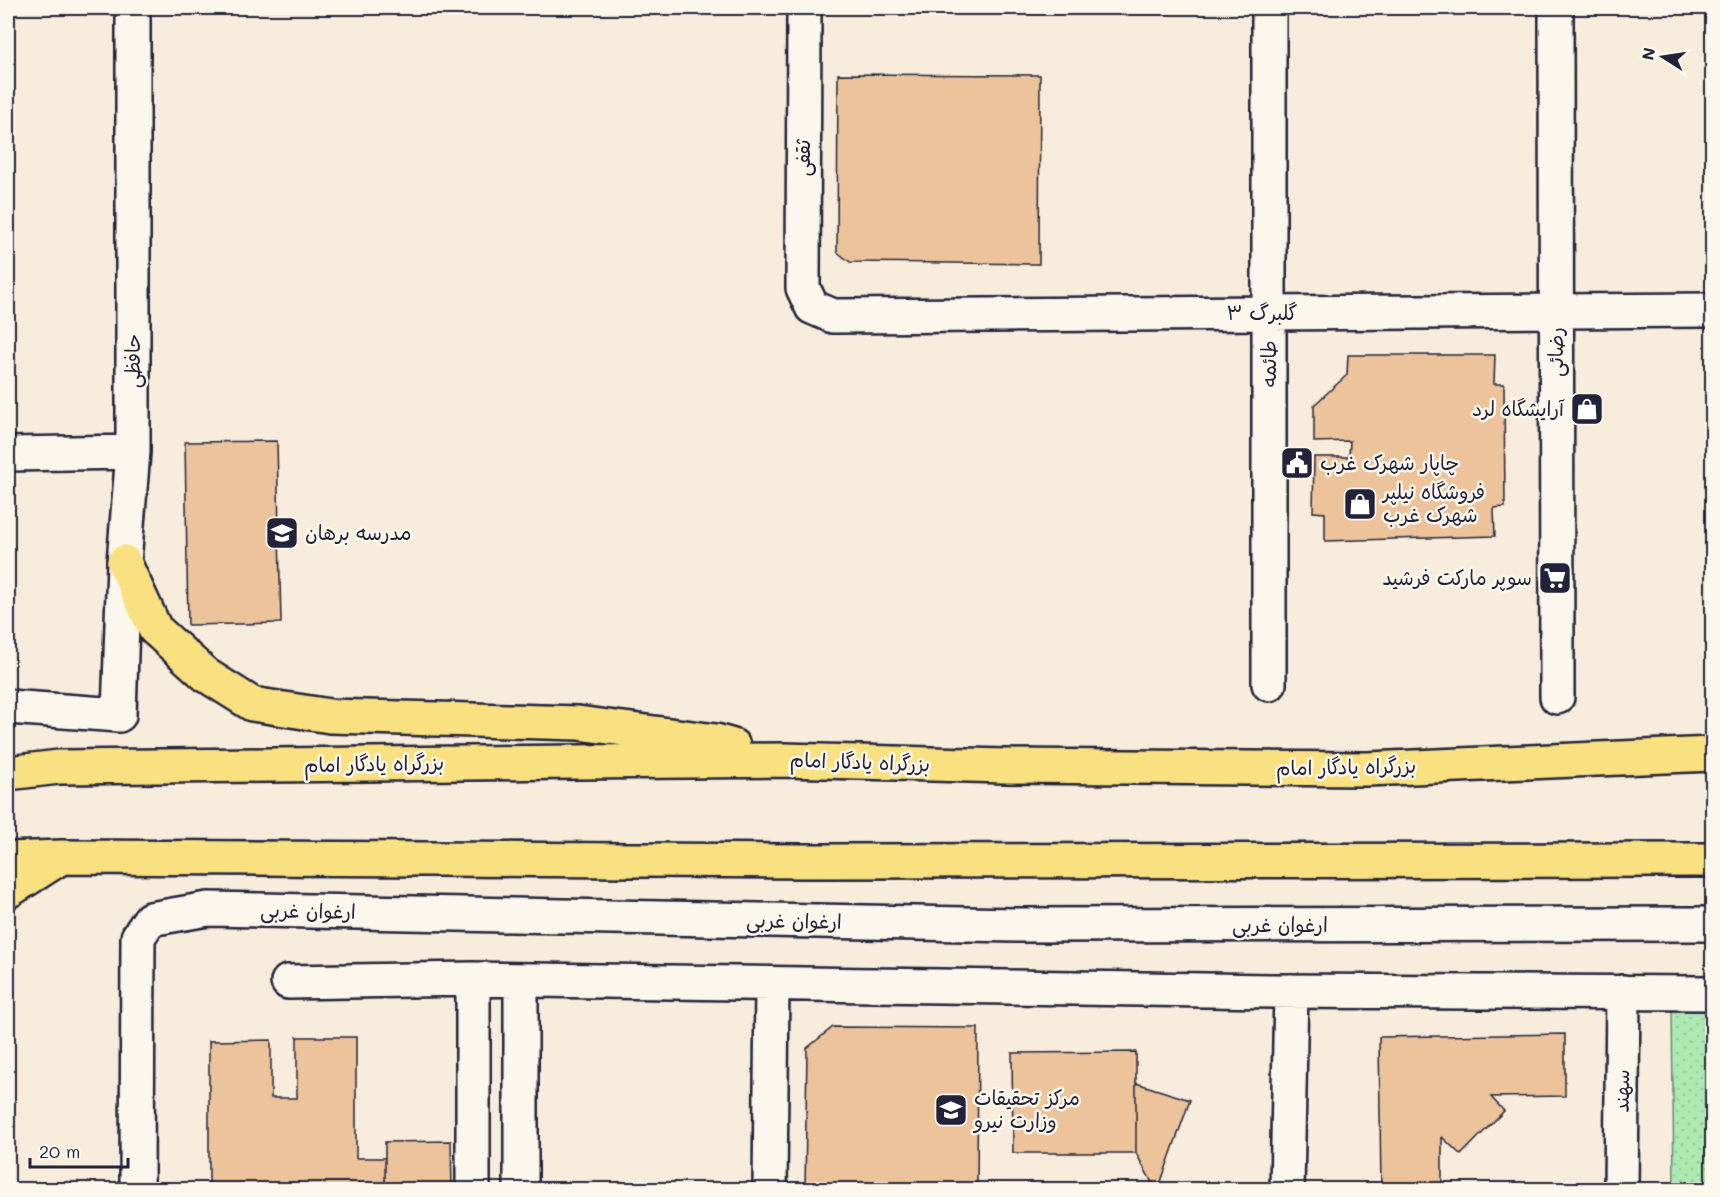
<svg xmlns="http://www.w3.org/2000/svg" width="1720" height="1197" viewBox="0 0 1720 1197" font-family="Mali,'Playpen Sans Arabic',sans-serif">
<defs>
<pattern id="park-dots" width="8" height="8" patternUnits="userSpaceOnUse" patternTransform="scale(1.5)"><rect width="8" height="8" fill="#aceab1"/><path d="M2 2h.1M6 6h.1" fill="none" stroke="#94c899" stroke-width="1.8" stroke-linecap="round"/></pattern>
</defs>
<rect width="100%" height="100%" fill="#f8eddc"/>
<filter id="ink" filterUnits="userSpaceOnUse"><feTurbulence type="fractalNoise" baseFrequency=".0167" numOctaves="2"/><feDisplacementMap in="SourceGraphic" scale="12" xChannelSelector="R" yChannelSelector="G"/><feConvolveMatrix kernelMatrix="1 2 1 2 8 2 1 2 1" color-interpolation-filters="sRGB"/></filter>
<g filter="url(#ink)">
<path fill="url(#park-dots)" stroke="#678676" stroke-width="1.5" d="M1712,1004V1189H1674L1672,1005Z"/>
<path fill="#ecc39b" stroke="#22223b" stroke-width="1.5" d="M838,74L1040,75L1039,264L850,262L837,252Z
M1348,355H1495L1494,384H1504L1505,507L1494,508L1495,536L1325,541V513L1313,512L1314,457H1349L1350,441L1314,442V405L1347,375Z
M277,441L281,623L188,625L185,442Z
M833,1027L978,1028L977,1190H805L807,1048Z
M1565,1034V1096L1491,1097L1504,1111L1461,1155L1442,1137V1190H1381L1379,1037Z
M297,1037H356V1158H385V1190H209V1041L271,1040V1098H297Z
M1136,1052V1153H1013L1012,1053Z
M1136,1083L1190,1100L1158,1190H1156L1136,1153Z
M451,1141L452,1190H385V1142Z"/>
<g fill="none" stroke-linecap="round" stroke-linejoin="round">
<defs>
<path id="minor" d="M804,8L803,288L812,307L833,316L1712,310
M1556,8L1557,697
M8,454L133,452
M1269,684V8
M8,707L119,715L124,562L133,452V8
M473,979V1190
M521,981V1190
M288,982L473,979L1272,991L1712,993
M137,1190L138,937L150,919L208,909L1015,925L1712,924
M770,1190L772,985
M1287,1190L1291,991
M1621,1190L1623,992"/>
<path id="highway" d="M124,562L155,629L206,675L252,704L330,716L578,723L716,741L733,746
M8,773L59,767L784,760L1005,766L1368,769L1712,754
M8,859L61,857L806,861L1712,860
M8,891L60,858"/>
</defs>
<use href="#minor" stroke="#22223b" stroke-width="38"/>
<use href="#highway" stroke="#22223b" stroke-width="38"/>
<use href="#minor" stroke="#fbf7ec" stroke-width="33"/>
<use href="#highway" stroke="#f9e181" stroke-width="33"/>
</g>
</g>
<defs>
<symbol id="shop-square" viewBox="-11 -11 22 22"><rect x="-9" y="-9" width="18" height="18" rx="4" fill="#22223b" stroke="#fbf7ec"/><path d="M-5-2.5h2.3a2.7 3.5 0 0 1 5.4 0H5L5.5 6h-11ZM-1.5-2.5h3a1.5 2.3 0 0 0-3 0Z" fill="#fff"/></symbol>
<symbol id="civic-square" viewBox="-11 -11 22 22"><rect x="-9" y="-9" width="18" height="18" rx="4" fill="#22223b" stroke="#fbf7ec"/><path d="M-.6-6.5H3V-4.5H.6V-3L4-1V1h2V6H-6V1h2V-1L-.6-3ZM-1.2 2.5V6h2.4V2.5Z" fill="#fff"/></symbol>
<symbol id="school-square" viewBox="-11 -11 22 22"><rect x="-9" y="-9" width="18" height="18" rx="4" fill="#22223b" stroke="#fbf7ec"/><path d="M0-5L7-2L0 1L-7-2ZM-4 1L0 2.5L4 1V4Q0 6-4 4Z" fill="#fff"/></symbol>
<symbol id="supermarket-square" viewBox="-11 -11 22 22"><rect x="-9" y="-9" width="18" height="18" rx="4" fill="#22223b" stroke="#fbf7ec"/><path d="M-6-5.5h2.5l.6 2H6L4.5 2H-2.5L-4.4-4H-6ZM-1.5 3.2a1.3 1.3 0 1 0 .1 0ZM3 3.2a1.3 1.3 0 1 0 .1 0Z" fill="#fff"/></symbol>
<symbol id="university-square" viewBox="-11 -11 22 22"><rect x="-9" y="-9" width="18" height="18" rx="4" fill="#22223b" stroke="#fbf7ec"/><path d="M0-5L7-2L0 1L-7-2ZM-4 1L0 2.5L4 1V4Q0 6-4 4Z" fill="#fff"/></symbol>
</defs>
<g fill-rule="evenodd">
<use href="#shop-square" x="1568" y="390" width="38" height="38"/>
<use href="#civic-square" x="1278" y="444" width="38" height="38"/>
<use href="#shop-square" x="1341" y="485" width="38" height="38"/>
<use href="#school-square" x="263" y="514" width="38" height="38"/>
<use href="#supermarket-square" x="1536" y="559" width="38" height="38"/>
<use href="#university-square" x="932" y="1091" width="38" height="38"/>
</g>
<g text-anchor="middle" stroke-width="5" stroke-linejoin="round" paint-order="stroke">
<g font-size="20" fill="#22223b" stroke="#fbf7ec">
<text transform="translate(803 158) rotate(-90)" y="7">ثقفی</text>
<text x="1262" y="320">گلبرگ ۳</text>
<text transform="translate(1556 352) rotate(-90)" y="7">رضائی</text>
<text transform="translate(133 361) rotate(-90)" y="7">حافظی</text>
<text transform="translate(1269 364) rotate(-90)" y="7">طائمه</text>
<text transform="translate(860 762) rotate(2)" y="7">بزرگراه یادگار امام</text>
<text transform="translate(374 764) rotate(-1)" y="7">بزرگراه یادگار امام</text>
<text transform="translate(1346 767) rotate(-1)" y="7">بزرگراه یادگار امام</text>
<text transform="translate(308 911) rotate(1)" y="7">ارغوان غربی</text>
<text transform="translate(794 921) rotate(1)" y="7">ارغوان غربی</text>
<text x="1280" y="932">ارغوان غربی</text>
<text transform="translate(1622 1091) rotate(-89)" y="7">سهند</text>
</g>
<g font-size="20" fill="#22223b" stroke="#fbf7ec" text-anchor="start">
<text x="1564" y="416" text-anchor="end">آرایشگاه لرد</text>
<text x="1320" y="470">چاپار شهرک غرب</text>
<text x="1383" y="499">فروشگاه نیلپر<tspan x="1383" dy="23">شهرک غرب</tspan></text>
<text x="305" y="540">مدرسه برهان</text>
<text x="1532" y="585" text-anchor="end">سوپر مارکت فرشید</text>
<text x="974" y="1105">مرکز تحقیقات<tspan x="974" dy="23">وزارت نیرو</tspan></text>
</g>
</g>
<rect width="1720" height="1197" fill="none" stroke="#fbf7ec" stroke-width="30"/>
<rect x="15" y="15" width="1690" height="1167" fill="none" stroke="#22223b" stroke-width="2" filter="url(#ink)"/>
<g transform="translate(1663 57) rotate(282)" stroke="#fbf7ec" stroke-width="4.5" paint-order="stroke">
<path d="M0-4.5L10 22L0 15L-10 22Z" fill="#22223b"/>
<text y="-9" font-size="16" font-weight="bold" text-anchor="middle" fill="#22223b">N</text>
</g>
<path d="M30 1158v9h98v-9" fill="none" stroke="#22223b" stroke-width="3"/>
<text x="39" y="1158" font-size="18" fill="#22223b" stroke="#fbf7ec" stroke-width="4.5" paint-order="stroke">20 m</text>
</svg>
